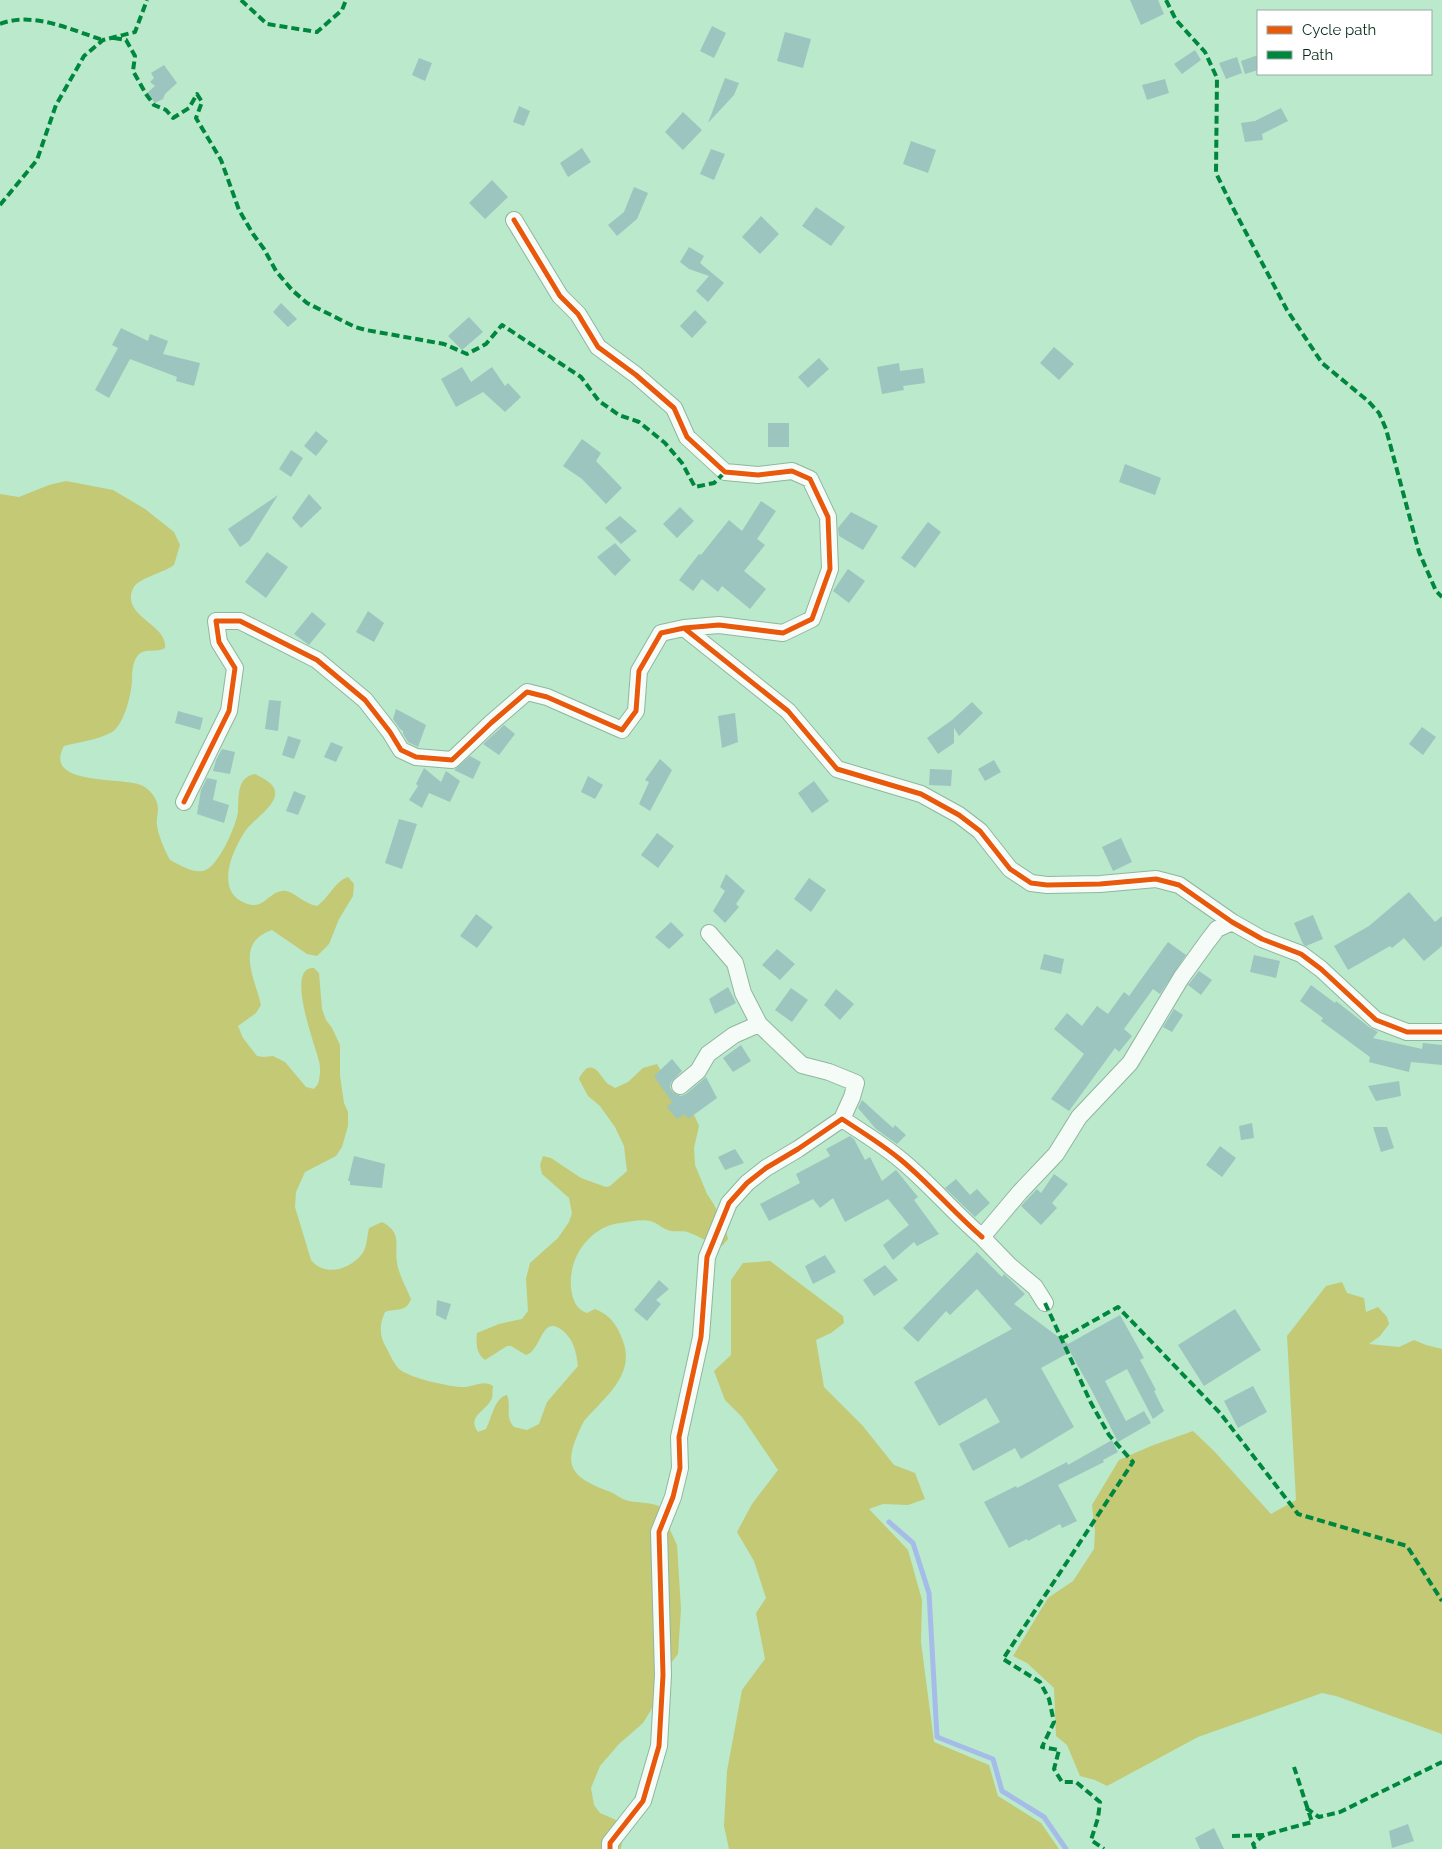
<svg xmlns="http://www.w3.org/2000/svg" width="1442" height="1849" viewBox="0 0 1442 1849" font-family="Raleway,sans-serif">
<rect width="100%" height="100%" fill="#bbe9cc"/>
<path fill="#c3c975" d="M66,481L113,490L145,509L174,532L180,545L174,565C164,572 150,575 139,582C134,585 132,590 131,595C128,618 168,626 165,648C157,653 146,648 139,654C133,660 132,671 132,679C132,693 124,725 112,732C98,740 79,742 64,746C42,786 122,777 141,785C150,789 158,799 158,809C158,814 156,820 157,825C158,835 165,851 170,860C180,865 192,873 203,871C218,868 236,826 238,812C239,798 236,777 255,774C262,778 273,782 275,791C278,805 253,820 246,830C233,849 214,891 245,903C264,911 267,893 282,891C292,889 303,904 317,906C329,898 335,881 348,877L354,884L353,896L339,919L329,944L317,956L307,954L272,930C234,943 255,978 261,1005L256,1013L238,1026L243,1038L257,1056L264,1057L273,1056L285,1062L306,1087L314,1089L318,1084C320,1077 321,1069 319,1061C316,1047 284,966 314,968L319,973L322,1009L326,1020L332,1028L340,1045V1076L344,1103L348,1112V1126L342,1147L336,1156L305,1172L296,1192L295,1207L311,1260C325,1277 349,1270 362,1254C367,1248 367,1236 369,1228L382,1222C403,1233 394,1245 397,1263C399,1275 406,1287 411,1299C406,1313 396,1308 385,1312C379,1325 379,1336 387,1349C390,1355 394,1364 399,1369C409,1378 453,1388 466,1387C476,1386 484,1380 493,1386C492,1390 493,1395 492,1398C487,1411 466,1416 478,1432L486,1429C492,1418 494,1398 507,1395C512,1407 504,1415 514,1427L527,1430L539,1424L547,1402L578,1366C576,1351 574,1340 562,1330C541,1314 542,1350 526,1355L511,1346H507L485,1360C476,1354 476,1343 477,1333L499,1324L522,1319L528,1311L526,1279L530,1263L558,1238L569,1222L572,1213L569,1198L542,1174L540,1165L543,1156L551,1158L581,1178L606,1187L610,1186L627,1171L624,1146L615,1127L600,1106L588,1096L579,1079C580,1075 583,1072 586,1069C596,1063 601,1078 608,1084C608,1084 614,1087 615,1088L628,1082L643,1068L657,1064L672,1091L692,1110L699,1126L694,1148L695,1165L707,1194L713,1203L725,1226L728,1239L722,1246C711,1245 701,1237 690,1233C684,1230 678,1232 671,1231C664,1230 658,1223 650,1221C642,1219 629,1222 620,1223C587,1227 565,1263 572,1294C574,1303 578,1310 587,1313L595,1309C609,1315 615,1322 621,1336C638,1373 607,1395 584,1421C564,1461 564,1475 608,1491C615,1493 620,1499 629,1501C640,1503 648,1502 659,1506L677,1545L681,1609L678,1654L671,1663L659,1697L643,1723L619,1744L600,1766L591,1788L594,1805L600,1813L616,1820L624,1831L621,1849H0V494L19,497L49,485Z
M770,1261L843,1316L844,1323L831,1333L816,1340L824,1387L862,1425L894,1465L915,1473L925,1499L908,1505L883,1504L869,1509L908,1550L922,1600L921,1642L934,1742L989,1765L998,1796L1041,1823L1059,1849H729L724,1826L727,1771L742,1690L765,1659L756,1613L766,1598L754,1561L737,1532L752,1504L778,1470L742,1417L725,1400L714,1371L731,1355V1280L743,1263Z
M1342,1282L1347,1293L1364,1298L1366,1312L1378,1307L1387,1317L1389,1324L1380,1336L1369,1344L1399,1347L1414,1340L1426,1345L1442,1349V1734L1336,1696L1322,1693L1198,1737L1107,1786L1095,1780L1080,1776L1067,1745L1056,1736L1054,1688L1027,1663L1013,1656L1048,1598L1073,1581L1094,1549L1095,1531L1092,1505L1119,1460L1151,1446L1193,1431L1214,1451L1271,1514L1296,1500L1287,1336L1326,1286Z"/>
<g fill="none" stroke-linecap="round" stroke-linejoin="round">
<path stroke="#a5bce9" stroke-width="5" d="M889,1522L913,1543L929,1593L937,1737L993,1759L1002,1791L1044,1817L1066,1849"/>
</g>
<path fill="#9bc5be" d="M1130,0H1158L1164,14L1141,25Z
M712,26L726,33L714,58L700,51Z
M785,32L811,39L803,68L777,61Z
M1195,50L1201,60L1182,74L1174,64Z
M1258,55V70L1245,74L1241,61Z
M1237,57L1242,73L1226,79L1219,63Z
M419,58L432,63L425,81L412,75Z
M164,65L177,83L165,94L163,99L155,103L147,93L155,86L150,82L154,78L151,73Z
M725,78L739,83L734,95L708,123Z
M1165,79L1169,93L1147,100L1142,85Z
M519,106L530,111L524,126L513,122Z
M1281,108L1288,121L1262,134L1263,140L1245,142L1241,123L1255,121Z
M683,112L702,130L683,150L665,132Z
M911,141L936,150L928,173L903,164Z
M582,148L591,162L568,177L560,163Z
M711,149L725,154L714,180L700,174Z
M492,180L508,197L485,219L469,203Z
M634,187L648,193L637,219L617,236L608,225L624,212Z
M816,207L845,227L831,246L802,226Z
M761,216L779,234L760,254L742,237Z
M689,247L704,256L700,263L724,283L708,302L696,291L709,276L689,269L680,262Z
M281,303L297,319L288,327L273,312Z
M695,310L707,322L692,338L680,326Z
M469,317L483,332L462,350L448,336Z
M121,328L148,341L150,334L168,341L163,354L200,363L194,386L176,381L177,377L130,359L109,398L95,390L118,348L112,345Z
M1054,347L1074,364L1059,380L1040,363Z
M819,358L829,369L808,388L798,377Z
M899,363L900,371L923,368L925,383L903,386L904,390L882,394L877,367Z
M462,367L471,382L492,367L505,386L508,383L521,397L505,412L483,392L456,407L441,379Z
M768,423H789V447H768Z
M316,431L328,441L316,456L304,446Z
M582,439L601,453L596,461L622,488L606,504L582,479L563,466Z
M291,450L303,458L291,477L279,469Z
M1125,464L1161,478L1155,495L1119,482Z
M309,494L322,508L301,528L292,518Z
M278,495L249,541L240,547L228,529Z
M761,501L776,511L757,539L765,545L744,571L766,589L750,609L722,586L718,592L702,579L693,591L679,580L699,554L701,555L729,520L742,531Z
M680,507L694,521L677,538L663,524Z
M851,512L878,526L863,550L839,536L838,528Z
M620,516L637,531L621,544L605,528Z
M928,522L941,532L915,568L901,558Z
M615,543L631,560L615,576L597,557Z
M267,552L288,567L266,598L245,582Z
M848,569L865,581L849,603L833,591Z
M368,611L384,623L374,642L356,632Z
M312,612L326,624L309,645L294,634Z
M269,700L281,701L278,731L265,729Z
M972,702L983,713L959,736L954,728V743L938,754L927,738L952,720Z
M396,709L426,725L418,747L408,742L403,734V731L400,729L393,719Z
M178,711L203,718L200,730L175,723Z
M735,713L738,742L722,748L718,716Z
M504,725L515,734L499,755L483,744Z
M1422,727L1436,737L1423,755L1409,744Z
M288,736L301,740L294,759L282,755Z
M331,742L343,747L336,762L324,757Z
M222,749L235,752L230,774L213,771L216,760Z
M470,756L481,762L473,779L454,770Z
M660,759L672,770L650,811L639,804L649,782L645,780Z
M994,760L1001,772L985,781L978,769Z
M424,768L441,782L446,771L460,781L450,802L429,793L422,808L409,800L418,786L416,784Z
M930,769L952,770L951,786L929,785Z
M588,776L603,785L595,799L581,792Z
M207,778L217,780L213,800L229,805L224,823L197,814L201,790Z
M814,781L829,801L812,813L798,793Z
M294,791L306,796L298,815L286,811Z
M399,819L417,824L402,869L385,863Z
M657,833L674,846L658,868L641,855Z
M1121,838L1132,862L1113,871L1102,847Z
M726,874L745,891L736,904L739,907L725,923L713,911L725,891L720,887Z
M809,878L826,890L811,912L794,899Z
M1409,892L1435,922L1442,916V946L1424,961L1404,938L1392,948L1390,946L1348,970L1334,946L1369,926Z
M476,914L493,927L477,948L460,936Z
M1313,915L1323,939L1306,946L1303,944L1294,923Z
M671,922L684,935L669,949L655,937Z
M1168,942L1186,955L1160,994L1153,989L1124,1029L1132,1036L1119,1052L1115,1048L1069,1111L1051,1099L1084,1054L1054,1029L1067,1013L1082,1026L1097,1006L1108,1014L1124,992L1129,996Z
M777,949L795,964L780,980L762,965Z
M1044,954L1064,959L1061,974L1040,969Z
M1254,955L1280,961L1276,978L1250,972Z
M1199,971L1212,980L1201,995L1188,985Z
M1311,985L1335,1003L1336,1001L1369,1027L1378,1032L1373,1038L1422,1049L1423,1043L1442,1045V1065L1411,1062L1409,1072L1369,1062L1370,1057L1321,1021L1323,1018L1300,1001Z
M728,987L736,1003L715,1014L709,999Z
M791,988L808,1000L792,1022L775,1010Z
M836,989L854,1004L840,1020L824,1005Z
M1174,1009L1183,1015L1172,1032L1163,1027Z
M741,1045L751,1061L733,1072L723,1058Z
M672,1059L682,1071L671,1082L670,1088L673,1093L681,1096L686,1094L706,1077L717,1098L688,1119L685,1114L677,1119L667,1107L672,1102L654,1076Z
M1399,1081L1401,1096L1376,1101L1368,1086Z
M862,1100L893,1128L895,1125L906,1135L897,1144L876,1129L858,1108Z
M1252,1123L1254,1138L1241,1140L1239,1126Z
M1373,1127H1387L1394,1148L1381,1152Z
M850,1136L854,1139L865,1160L870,1157L882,1181L896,1170L918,1197L914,1200L939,1234L917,1246L914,1242L893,1260L883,1245L909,1225L888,1199L845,1222L833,1198L820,1208L813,1199L769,1221L760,1204L800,1183L796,1174L830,1156L826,1149Z
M1220,1146L1236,1158L1222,1177L1206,1165Z
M735,1149L744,1163L725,1170L718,1157Z
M354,1156L385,1164L382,1188L350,1185V1181H348Z
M1054,1174L1068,1184L1052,1203L1057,1208L1041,1225L1021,1206L1037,1189L1041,1193Z
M956,1179L970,1195L977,1189L990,1203L975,1217L945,1188Z
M977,1252L1002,1277L1004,1274L1025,1294L1014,1304L1068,1344L1120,1315L1144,1358L1140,1360L1156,1390L1154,1391L1164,1411L1153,1419L1127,1369L1105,1381L1126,1421L1144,1411L1151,1423L1118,1442L1091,1389L1070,1352L1041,1368L1074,1427L1021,1459L1015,1448L973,1471L959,1444L1000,1422L986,1398L939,1426L914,1382L1012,1329L977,1289L950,1315L946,1311L918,1342L903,1328Z
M825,1255L836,1272L813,1284L805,1266Z
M885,1265L898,1280L874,1296L863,1280Z
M659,1280L669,1289L656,1300L661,1304L647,1321L634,1310Z
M437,1300L451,1304L446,1320L436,1315Z
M1235,1309L1261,1350L1204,1386L1178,1345Z
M1253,1386L1267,1412L1238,1428L1224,1401Z
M1112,1440L1118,1452L1103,1460L1104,1462L1058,1485L1077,1521L1062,1528L1060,1524L1028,1541L1027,1539L1009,1548L984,1502L1016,1486L1017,1488L1067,1462L1068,1465Z
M1408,1824L1414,1841L1392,1848L1389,1831Z
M1214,1828L1224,1849H1200L1195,1838Z"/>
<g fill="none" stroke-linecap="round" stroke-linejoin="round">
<defs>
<path id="minor" d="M514,220L560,296L578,314L598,347L636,375L674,408L687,437L725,472L758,475L792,471L810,479L828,517L830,569L812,619L783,633L719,625L684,628L788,711L837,769L921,794L959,815L980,831L1010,869L1031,883L1047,885L1100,884L1156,879L1179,885L1232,922L1262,939L1301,954L1321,969L1376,1020L1407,1032H1442
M184,802L229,711L235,668L219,642L216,621H240L317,660L365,700L390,732L401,750L416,757L452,760L491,723L527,692L547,697L622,730L636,711L639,671L661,633L684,628
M709,933L735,963L743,993L759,1024L802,1065L829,1072L856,1083L852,1097L842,1119
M680,1086L698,1071L708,1054L734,1035L759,1024
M1045,1303L1035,1287L1010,1266L982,1237L1020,1192L1056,1154L1079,1117L1130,1063L1181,978L1207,942L1217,929L1232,922
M610,1849V1843L643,1801L659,1746L663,1675L659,1532L673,1497L680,1468L679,1437L701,1337L707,1257L729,1203L747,1183L766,1168L798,1149L842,1119C862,1132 883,1145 901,1160C930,1184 954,1213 982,1237"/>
</defs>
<use href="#minor" stroke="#91b59f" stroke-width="18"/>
<use href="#minor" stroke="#f5fcf7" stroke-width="16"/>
<path stroke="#00873e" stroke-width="4" stroke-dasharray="8 4" stroke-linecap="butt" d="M241,0L267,24L317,32L342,10L346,0
M1166,0L1176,20L1205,52L1217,78L1216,173L1233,208L1287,310L1322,363L1368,401L1379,413L1386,429L1419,552L1436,591L1442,597
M0,24C33,11 71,30 103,40
M114,38L126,40L135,56L133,71L146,94L154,105L166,110L173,118L189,108L197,94L202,102L196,118L221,160L239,210L253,234L264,249L276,271L292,290L307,303L355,327L366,330L444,344L467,354L486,344L502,325L581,377L599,401L619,415L639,422L665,443L682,463L695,487L714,483L725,472
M0,205L37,160L56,105L84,56L103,40L135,32L147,0
M1045,1303L1091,1403L1109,1435L1133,1462L1003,1659L1040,1682L1049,1699L1054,1722L1042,1747L1059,1750L1054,1769L1062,1782H1076L1100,1802L1098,1818L1091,1840L1104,1849
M1061,1339L1118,1307L1220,1413L1298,1514L1407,1546L1442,1601
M1306,1808L1319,1817L1340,1812L1442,1762
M1232,1836L1264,1835L1312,1822L1294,1767
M1255,1849L1253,1844L1264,1835"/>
<defs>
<path id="cycleway" d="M514,220L560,296L578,314L598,347L636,375L674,408L687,437L725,472L758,475L792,471L810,479L828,517L830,569L812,619L783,633L719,625L684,628L788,711L837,769L921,794L959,815L980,831L1010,869L1031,883L1047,885L1100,884L1156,879L1179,885L1232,922L1262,939L1301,954L1321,969L1376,1020L1407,1032H1442
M184,802L229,711L235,668L219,642L216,621H240L317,660L365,700L390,732L401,750L416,757L452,760L491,723L527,692L547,697L622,730L636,711L639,671L661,633L684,628
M610,1849V1843L643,1801L659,1746L663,1675L659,1532L673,1497L680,1468L679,1437L701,1337L707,1257L729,1203L747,1183L766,1168L798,1149L842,1119C862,1132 883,1145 901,1160C930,1184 954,1213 982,1237"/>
</defs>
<use href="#cycleway" stroke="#fff" stroke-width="8"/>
<use href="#cycleway" stroke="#e8590c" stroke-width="5"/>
</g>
<rect x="1257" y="10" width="175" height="65" fill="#ffffff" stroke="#9caaa3"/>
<rect x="1267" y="26" width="25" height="8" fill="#e8590c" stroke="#9caaa3"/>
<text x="1302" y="35" font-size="15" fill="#072b19">Cycle path</text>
<rect x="1267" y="51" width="25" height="8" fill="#00873e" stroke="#9caaa3"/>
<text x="1302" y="60" font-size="15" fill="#072b19">Path</text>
</svg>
